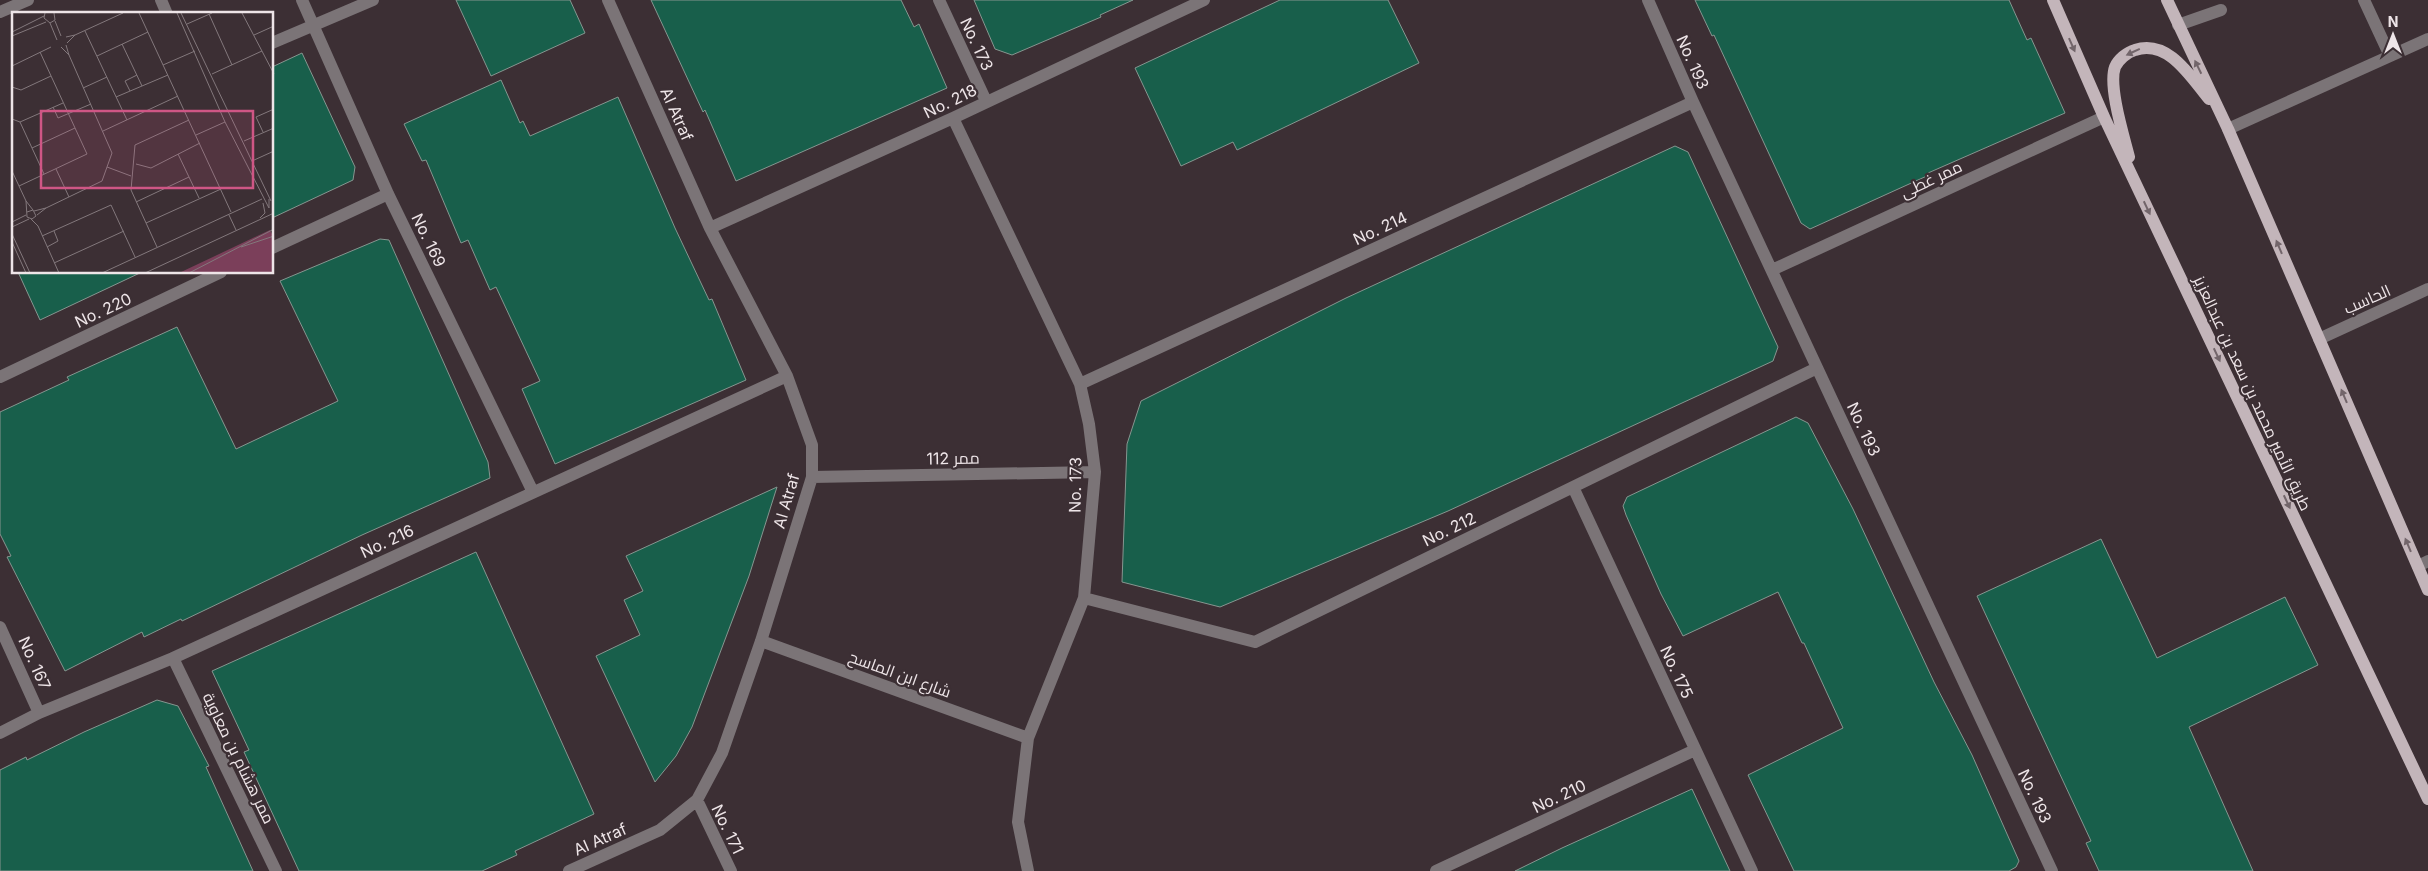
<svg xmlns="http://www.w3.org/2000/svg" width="2428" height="871" viewBox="0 0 2428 871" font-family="Inter,Cairo,sans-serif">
<rect width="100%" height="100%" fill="#3c2f34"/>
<path fill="#185f4b" stroke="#869690" d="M456,0H570L585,33L491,76Z
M651,0H901L914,27L919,24L947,88L736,181L705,110L703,112Z
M974,0H1133L1100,15L1101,17L1012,55L995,49Z
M1280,0H1388L1419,63L1237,150L1233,142L1181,166L1135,68Z
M1695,0H2009L2027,40L2031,38L2065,113L1928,173L1929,175L1810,229L1801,223L1714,35L1712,36Z
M302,53L355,167L353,180L272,218V67Z
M501,80L520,123L523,121L530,136L618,97L675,228L709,300L712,299L746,380L555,464L522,389L540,381L496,287L490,290L468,240L461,243L426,160L422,161L404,124Z
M1675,146L1688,152L1778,347L1773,361L1448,511L1220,607L1122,582L1127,444L1141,401L1346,298Z
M380,239L389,240L488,462L490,478L362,535L182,621L181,619L144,637L142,632L65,671L7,557L11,556L0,534V412L69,380L67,377L177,327L236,449L338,401L280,281Z
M18,272H142L40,320Z
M1796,417L1808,423L1853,509L1934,682L1972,755L2019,861L2016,867L2009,871H1794L1748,775L1843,728L1804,643H1802L1778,592L1683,636L1661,594L1626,515L1623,506L1627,497Z
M777,487L749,576L692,727L676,756L655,782L596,656L640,635L624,600L643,591L626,556Z
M2101,539L2157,658L2285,597L2318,665L2189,727L2253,871H2099L2086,843L2091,841L1977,596Z
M476,552L594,814L515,851L517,855L482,871H299L244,752L249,750L212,671Z
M157,700L178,706L209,766L206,767L253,871H0V770L26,757L27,760L84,732Z
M1692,789L1730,871H1515L1562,848Z"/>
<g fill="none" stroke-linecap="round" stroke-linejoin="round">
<path stroke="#7b7477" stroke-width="12" d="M161,0L167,14
M302,0L388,194L533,492
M939,0L986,101
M1648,0L1693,102L2052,871
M2364,0L2390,56
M0,12L28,0
M2178,25L2221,10
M272,43L373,0
M953,118L1080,384L1089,424L1095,472L1084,598L1028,738L1018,822L1028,871
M2228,129L2428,39
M710,228L953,118L1204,0
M272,248L388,194
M1772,270L2104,117
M2319,339L2428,289
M0,377L221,272
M1080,384L1693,102
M812,477L1095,472
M1573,487L1752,871
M2418,566L2428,561
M1084,598L1255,642L1817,368
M0,627L39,713
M761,641L1028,738
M173,658L276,871
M0,733L39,713L173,658L787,376
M697,800L731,871
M569,871L660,830L697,800L722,753L761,641L812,477V445L787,376L710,228L608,0
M1436,871L1695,750"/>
<path stroke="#c3b5ba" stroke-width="12" d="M2053,0L2104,117L2428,799
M2167,0L2228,129L2428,590
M2129,157C2124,137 2108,86 2115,67C2118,60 2127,52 2135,50C2168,39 2190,76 2209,99"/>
</g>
<defs><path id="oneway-solid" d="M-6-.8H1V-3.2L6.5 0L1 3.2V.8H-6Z" transform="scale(1.25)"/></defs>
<g fill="#72656a">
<use href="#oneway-solid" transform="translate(2072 45) rotate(66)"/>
<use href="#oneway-solid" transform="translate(2133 52) rotate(155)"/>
<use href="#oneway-solid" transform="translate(2198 67) rotate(-116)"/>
<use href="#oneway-solid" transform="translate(2147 208) rotate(65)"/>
<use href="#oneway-solid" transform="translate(2279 247) rotate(-113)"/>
<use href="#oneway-solid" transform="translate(2217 355) rotate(65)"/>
<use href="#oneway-solid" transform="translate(2344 396) rotate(-113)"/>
<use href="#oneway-solid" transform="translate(2287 502) rotate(65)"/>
<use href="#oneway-solid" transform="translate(2408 545) rotate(-113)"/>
</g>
<g text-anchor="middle" stroke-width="4.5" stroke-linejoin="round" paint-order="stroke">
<g font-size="16" fill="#eee5e8" stroke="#3c2f34">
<text transform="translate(977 44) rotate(65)" y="6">No. 173</text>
<text transform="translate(1693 62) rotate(66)" y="6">No. 193</text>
<text transform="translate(950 101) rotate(-26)" y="6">No. 218</text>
<text transform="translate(677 114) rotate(66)" y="6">Al Atraf</text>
<text transform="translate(1931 179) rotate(-25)" y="6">ممر غطى</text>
<text transform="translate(1380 228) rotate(-25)" y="6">No. 214</text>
<text transform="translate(429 240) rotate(64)" y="6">No. 169</text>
<text transform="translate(2367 299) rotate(-24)" y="6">الحاسب</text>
<text transform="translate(103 310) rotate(-25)" y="6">No. 220</text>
<text transform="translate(2253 393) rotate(65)" y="6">طريق الأمير محمد بن سعد بن عبدالعزيز</text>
<text transform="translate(1864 429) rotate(65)" y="6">No. 193</text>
<text transform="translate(953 458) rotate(-1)" y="6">ممر 112</text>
<text transform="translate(1075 485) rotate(-89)" y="6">No. 173</text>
<text transform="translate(786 501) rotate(-74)" y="6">Al Atraf</text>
<text transform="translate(1449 529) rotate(-26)" y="6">No. 212</text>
<text transform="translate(387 541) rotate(-25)" y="6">No. 216</text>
<text transform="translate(35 663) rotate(66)" y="6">No. 167</text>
<text transform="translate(1677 672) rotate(65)" y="6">No. 175</text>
<text transform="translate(900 674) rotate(20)" y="6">شارع ابن الماسح</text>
<text transform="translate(239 758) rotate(64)" y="6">ممر هشام بن معاوية</text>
<text transform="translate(1559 796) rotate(-25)" y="6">No. 210</text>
<text transform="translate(2035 796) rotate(65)" y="6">No. 193</text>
<text transform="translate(728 829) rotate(64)" y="6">No. 171</text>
<text transform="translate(600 839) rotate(-24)" y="6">Al Atraf</text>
</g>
</g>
<g transform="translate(12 12)">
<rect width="261" height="261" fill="#3c2f34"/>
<path d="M258,218L261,224V261H167Z" fill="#7b3f5a"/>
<path fill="none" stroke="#83787c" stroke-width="1" d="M33,1L32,6L38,11L43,8L42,1M127,1L219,200M165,1L213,110L257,196V187M169,1L259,189M230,1L262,62M197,2L220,53M43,9L49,24M38,11L45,28M175,12L200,1M73,19L115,108M0,20L32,4M63,23L111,1M242,23L262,14M0,24L34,10M54,25L63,23L55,31M110,32L130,74M49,35L57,43L54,33M85,44L136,20M151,53L183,39M0,54L39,35M200,62L250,39M0,75L9,78L39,64M71,76L95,65M118,79L113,69L125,63M104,85L156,63M41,95L46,106L79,92M0,107L8,110L51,91M8,110L32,162M91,119L166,84M251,120L244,105L262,97M184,123L213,110M232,129L262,116M20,136L63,116M166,142L187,186M240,149L262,139M124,152L139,156L188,131M95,155L119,164M44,157L57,185M0,159L14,189M7,174L75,142L28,40M124,190L177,165M34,196L90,169L100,141L57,43M22,199L34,196L25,203M15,200L21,198L24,204L20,207L15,205L14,189L21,198M217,203L224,218M248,206L253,201L251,191M19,207L26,214L47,261M0,210L14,203M134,211L209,177M0,215L17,207M0,222L18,261M30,224L99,193L123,245M0,230L14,261M35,235L46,229L42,219M145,235L119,178L123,133L177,108M229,235L262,224M42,251L112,219M90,261L250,187M133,261L262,201M177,261L262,217"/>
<path fill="#cf5685" fill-opacity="0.15" stroke="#cf5685" stroke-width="2.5" d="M29,99H241V176H29Z"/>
<rect width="261" height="261" fill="none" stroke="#eee5e8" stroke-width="2.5"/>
</g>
<g transform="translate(2393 35)" stroke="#3c2f34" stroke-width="4" paint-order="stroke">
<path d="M0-4L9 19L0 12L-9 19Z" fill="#eee5e8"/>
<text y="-8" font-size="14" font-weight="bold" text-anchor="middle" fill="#eee5e8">N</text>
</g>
</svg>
